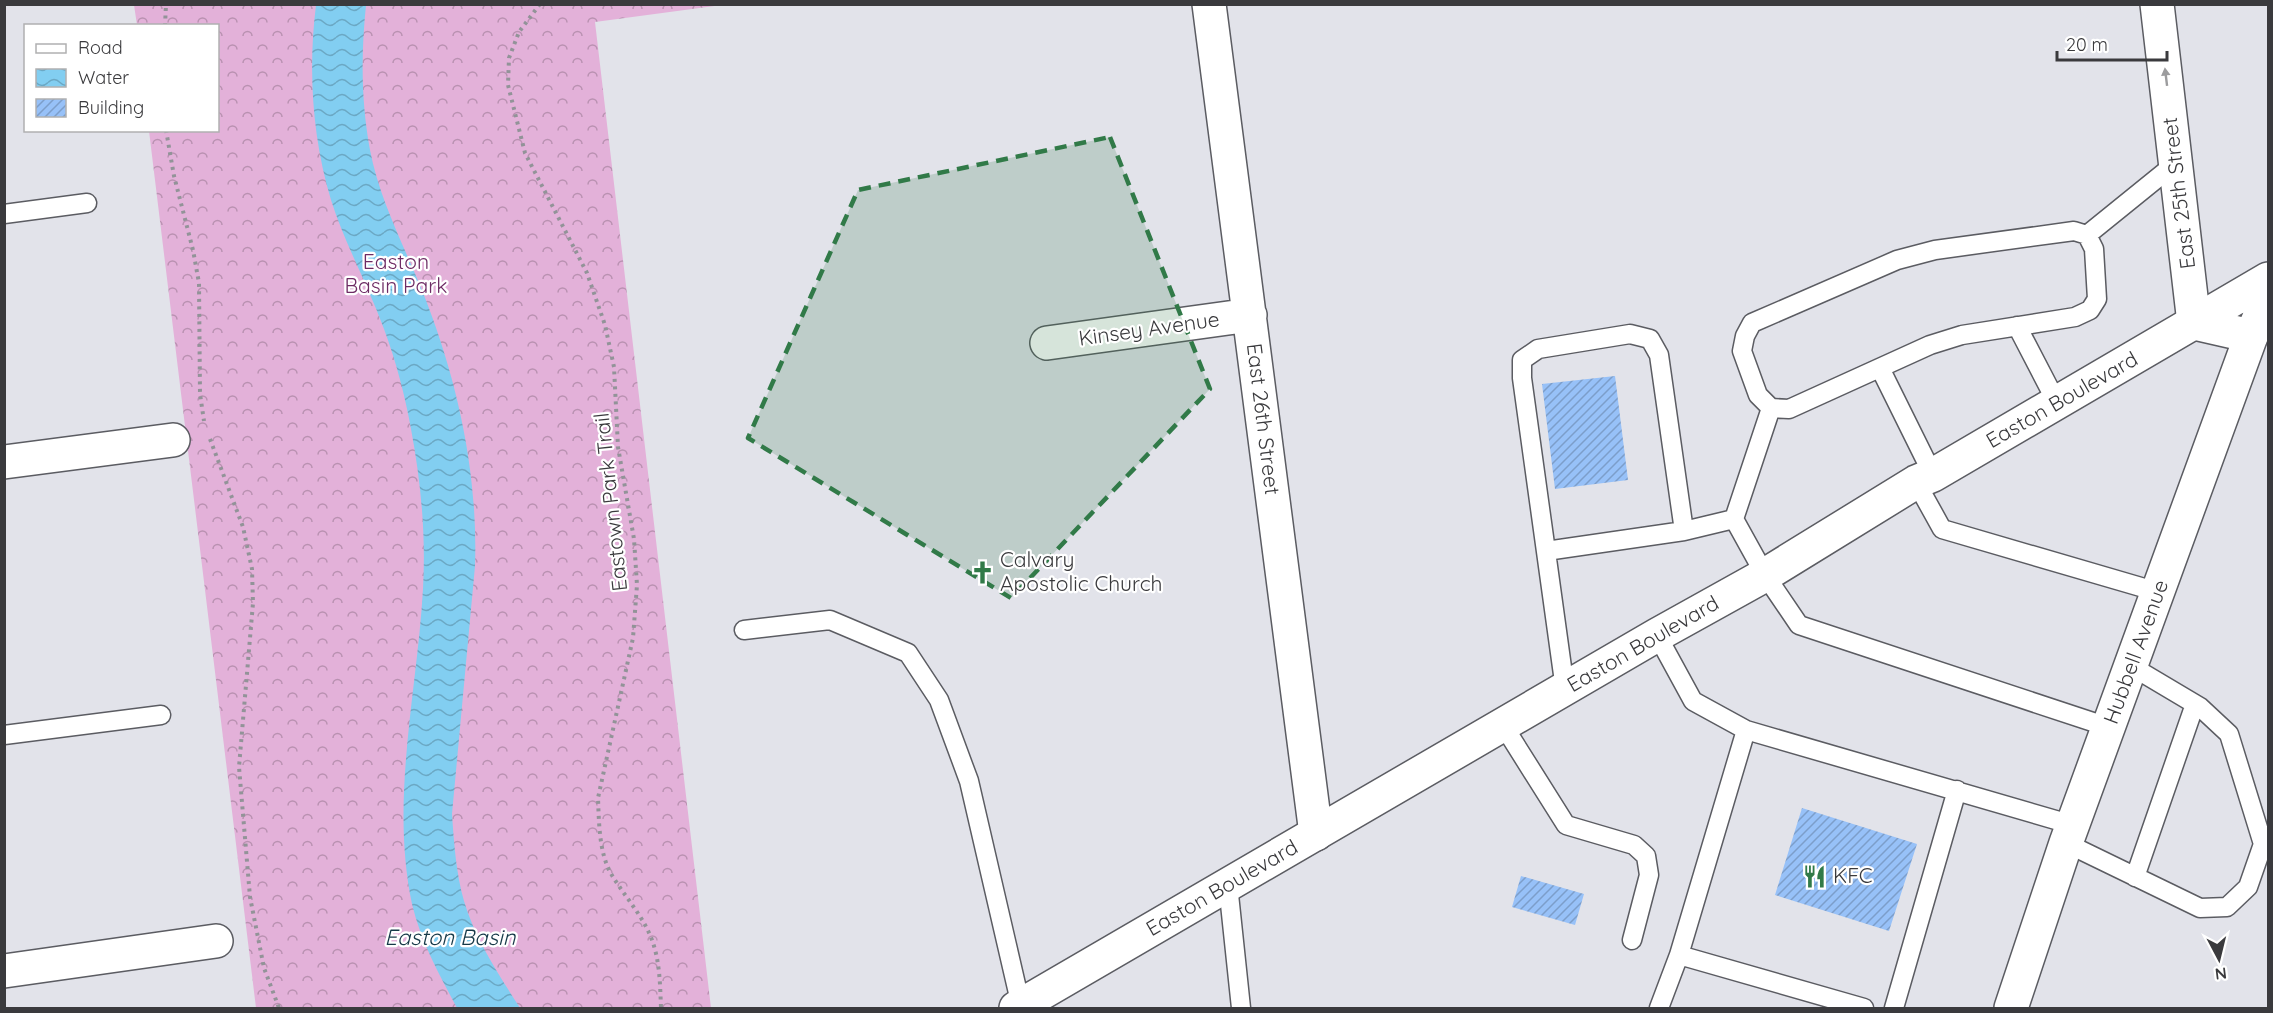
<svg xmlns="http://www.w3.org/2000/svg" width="2273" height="1013" viewBox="0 0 2273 1013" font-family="Quicksand,sans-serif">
<defs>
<pattern id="forest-crowns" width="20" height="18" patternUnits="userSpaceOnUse" patternTransform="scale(1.5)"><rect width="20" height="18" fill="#e3b1d9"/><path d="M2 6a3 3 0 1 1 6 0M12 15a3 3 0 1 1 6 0" fill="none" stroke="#b991b1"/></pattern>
<pattern id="water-waves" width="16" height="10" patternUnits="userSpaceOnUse" patternTransform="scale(1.5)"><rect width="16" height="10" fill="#82cef1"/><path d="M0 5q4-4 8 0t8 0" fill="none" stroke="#6ba8c4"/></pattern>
<pattern id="building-hatch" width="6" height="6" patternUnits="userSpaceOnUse" patternTransform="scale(1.5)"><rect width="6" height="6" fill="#97c1f8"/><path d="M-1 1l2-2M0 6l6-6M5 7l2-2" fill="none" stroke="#7c9eca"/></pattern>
</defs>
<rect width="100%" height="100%" fill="#e2e3ea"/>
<path fill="url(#forest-crowns)" d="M134,5H722L595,22L711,1008H256L149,131L218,130V26L137,25Z"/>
<path fill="url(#water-waves)" d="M316,5H366C361,54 361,101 370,150C380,203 408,253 427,303C459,387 478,476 475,566L452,814C454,843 456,873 464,901C475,939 499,975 520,1008H457C439,974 421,942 412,904C390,800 417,694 423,589C426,535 421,482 411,429C405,396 396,361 384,329C368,285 345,244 331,200C312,137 308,69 316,5Z"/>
<path fill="url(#building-hatch)" d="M1615,376L1628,480L1555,489L1542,384Z
M1802,808L1917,844L1889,931L1775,895Z
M1521,876L1584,894L1575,925L1512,907Z"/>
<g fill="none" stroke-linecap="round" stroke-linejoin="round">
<defs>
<path id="service" d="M4,214L87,203
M2074,231L2087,235L2094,249L2097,299L2090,310L2075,317L1962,335L1930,345L1789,409L1771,408L1758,395L1742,351L1745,336L1752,323L1897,260L1935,250Z
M2087,235L2176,163
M2017,326L2057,403
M1880,368L1933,475
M1916,482L1942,529L2158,592
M1734,519L1771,408
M1684,531L1734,519L1765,575L1799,625L2108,727
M1546,551L1684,531L1659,355L1650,339L1630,334L1538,349L1522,360V378L1565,689
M744,630L830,620L908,653L939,700L969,781L1021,1006
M1657,635L1693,701L1746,730
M1503,725L1566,825L1634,845L1646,856L1649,875L1632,940
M4,735L161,715
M2066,843L2200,908L2227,907L2248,887L2263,844L2229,734L2200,707L2131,666
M2135,877L2195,704
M1228,885L1241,1008
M1659,1008L1679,955
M1864,1008L1679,955L1746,730L2073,825
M1894,1008L1957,790"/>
<path id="minor" d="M1209,4L1316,834
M2157,4L2194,323L2251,336
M1047,343L1250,315
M4,462L173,440
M4,971L216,941"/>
<path id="secondary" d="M1016,1008L1657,635L1765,575L1916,482L1933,475L2268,279
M2011,1008L2066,843L2251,336L2268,298"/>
</defs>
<use href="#service" stroke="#5b5c62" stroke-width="21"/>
<use href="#minor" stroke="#5b5c62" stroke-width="36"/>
<use href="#secondary" stroke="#5b5c62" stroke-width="36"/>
<path stroke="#929398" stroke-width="4" stroke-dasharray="3 4.5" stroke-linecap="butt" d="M540,4L519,32L509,58L508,85L525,153L587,273L605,325L614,367L618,447L634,539L637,585L633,638L598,798C599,823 599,850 610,872C622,893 640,912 650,935C660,958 660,984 661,1008
M165,26L166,4
M166,130L174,176L193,250L199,283L200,394L204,421
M210,439L243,527L252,569L253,603L239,767L250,897L264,968L279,1008"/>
<use href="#service" stroke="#fff" stroke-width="18"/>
<use href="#minor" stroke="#fff" stroke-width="33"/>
<use href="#secondary" stroke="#fff" stroke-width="33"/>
</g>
<defs><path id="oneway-solid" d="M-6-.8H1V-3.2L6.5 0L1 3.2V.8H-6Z" transform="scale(1.5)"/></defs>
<use fill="#9c9c9e" href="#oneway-solid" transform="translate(2166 77) rotate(-97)"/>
<path fill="#317a48" fill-opacity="0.2" stroke="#317a48" stroke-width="4.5" stroke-dasharray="12 8" stroke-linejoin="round" d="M1110,137L1210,389L1011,598L748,438L858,190Z"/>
<defs>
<symbol id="church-bare" viewBox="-9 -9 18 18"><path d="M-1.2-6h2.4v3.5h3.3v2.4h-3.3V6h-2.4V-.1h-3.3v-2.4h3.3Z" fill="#317a48" stroke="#fff" stroke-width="2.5" paint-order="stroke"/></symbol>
<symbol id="restaurant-bare" viewBox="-9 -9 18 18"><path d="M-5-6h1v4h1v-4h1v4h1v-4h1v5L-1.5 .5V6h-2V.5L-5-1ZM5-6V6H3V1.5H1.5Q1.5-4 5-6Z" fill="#317a48" stroke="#fff" stroke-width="2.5" paint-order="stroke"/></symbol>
</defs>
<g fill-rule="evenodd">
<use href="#church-bare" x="966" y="556" width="33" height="33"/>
<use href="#restaurant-bare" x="1798" y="860" width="33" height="33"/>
</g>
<g text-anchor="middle" stroke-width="4.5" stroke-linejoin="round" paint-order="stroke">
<g font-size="21" fill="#3a3a3d" stroke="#fff">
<text transform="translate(2179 193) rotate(-97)" y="7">East 25th Street</text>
<text transform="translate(1149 329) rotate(-8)" y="7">Kinsey Avenue</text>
<text transform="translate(2062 400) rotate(-30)" y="7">Easton Boulevard</text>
<text transform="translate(1263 419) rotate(83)" y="7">East 26th Street</text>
<text transform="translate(611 502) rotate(-96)" y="7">Eastown Park Trail</text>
<text transform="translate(1643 644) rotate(-30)" y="7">Easton Boulevard</text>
<text transform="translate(2136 652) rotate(-70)" y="7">Hubbell Avenue</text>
<text transform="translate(1222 888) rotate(-30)" y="7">Easton Boulevard</text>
</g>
<g font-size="21" fill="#6d2b64" stroke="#fff">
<text x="396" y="269">Easton<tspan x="396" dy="24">Basin Park</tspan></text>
</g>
<g font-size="21" fill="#3a3a3d" stroke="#fff" text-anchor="start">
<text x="1000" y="567">Calvary<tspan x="1000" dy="24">Apostolic Church</tspan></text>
<text x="1833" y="883">KFC</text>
</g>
<g font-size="22" font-style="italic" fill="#163948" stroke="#fff">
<text x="450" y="945">Easton Basin</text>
</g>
</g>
<rect width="2273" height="1013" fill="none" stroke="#3a3a3d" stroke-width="12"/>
<rect x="24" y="24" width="195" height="108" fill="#ffffff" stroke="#b0b0b1" stroke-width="1.5"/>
<rect x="36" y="44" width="30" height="9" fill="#ffffff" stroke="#b0b0b1" stroke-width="1.5"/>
<text x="78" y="54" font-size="18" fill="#3a3a3d">Road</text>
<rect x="36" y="69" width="30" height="18" fill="url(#water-waves)" stroke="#b0b0b1" stroke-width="1.5"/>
<text x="78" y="84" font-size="18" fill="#3a3a3d">Water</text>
<rect x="36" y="99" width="30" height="18" fill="url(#building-hatch)" stroke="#b0b0b1" stroke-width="1.5"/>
<text x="78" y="114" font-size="18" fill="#3a3a3d">Building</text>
<g transform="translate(2219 959) rotate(173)" stroke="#ffffff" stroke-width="4.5" paint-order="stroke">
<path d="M0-4.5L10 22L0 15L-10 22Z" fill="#3a3a3d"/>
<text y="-9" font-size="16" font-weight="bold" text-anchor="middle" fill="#3a3a3d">N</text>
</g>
<path d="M2057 51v9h110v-9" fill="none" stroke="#3a3a3d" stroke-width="3"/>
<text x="2066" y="51" font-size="18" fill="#3a3a3d" stroke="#ffffff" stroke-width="4.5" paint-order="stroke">20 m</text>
</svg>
